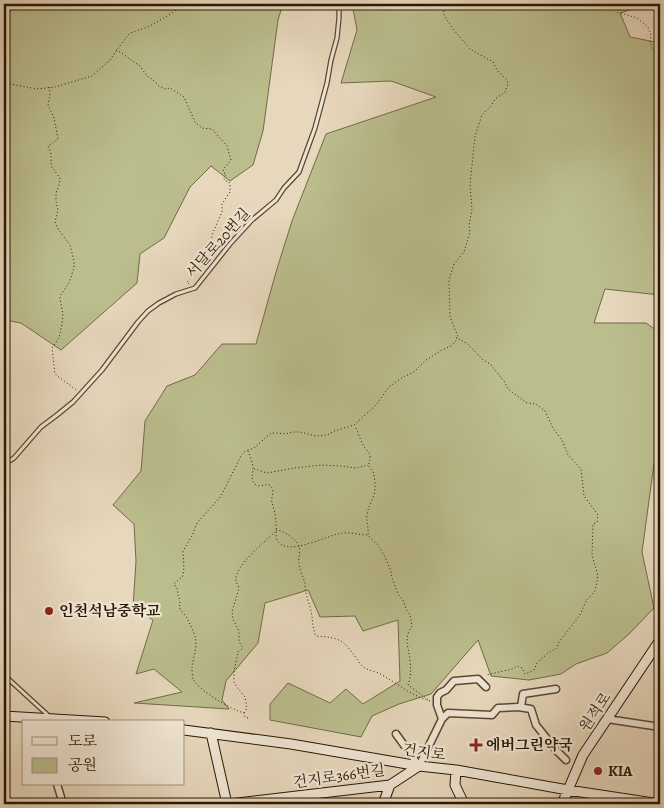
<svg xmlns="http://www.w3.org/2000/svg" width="664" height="808" viewBox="0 0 664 808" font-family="Alegreya,'Noto Serif KR',serif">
<rect width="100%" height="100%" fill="#e7d7bc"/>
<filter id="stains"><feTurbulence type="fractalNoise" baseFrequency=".004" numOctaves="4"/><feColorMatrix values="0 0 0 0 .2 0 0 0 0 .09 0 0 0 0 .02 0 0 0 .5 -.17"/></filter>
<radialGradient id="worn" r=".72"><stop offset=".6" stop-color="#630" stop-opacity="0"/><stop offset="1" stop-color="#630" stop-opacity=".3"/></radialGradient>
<path fill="#bbbd8d" stroke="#726a48" d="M4,4H283L278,20L263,131L253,165L230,181L211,166L190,187L164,238L140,254L137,283L61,350L21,323L4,320Z
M352,4H660V6H642L620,13L630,37L660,43V295L605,289L594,323H646L660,333V420L642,552L654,608L629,634L607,653L576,664L561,674L529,680L491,676L478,640L431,694L399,704L372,716L361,737L270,720V704L288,683L330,703L346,689L363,704L400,681L398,620L363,631L355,616L320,617L308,590L265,603L258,643L226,681L222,700L229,709L134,703L182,692L154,669L136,674L153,620L133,607L136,561L134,524L113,505L141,471L145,421L167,386L195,375L222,344H256L276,272L292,221L326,134L436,97L391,81L341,83L357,30Z"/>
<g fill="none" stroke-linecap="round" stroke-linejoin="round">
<defs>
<path id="lane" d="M4,462L11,460L14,458L41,427L57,415L73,402L102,370L138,322L148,311L159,303L176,294L195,288L230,244L252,220L276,200L284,188L299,172L315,128L327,83L331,60L337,38L339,18V4
M4,675L50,717"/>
<path id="street" d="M521,707L523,694L556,689
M442,719L448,713L492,715L498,708L518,707L531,709L536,725L556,750L566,760
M607,719L660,727
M396,734L419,766L442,719L437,705V697L440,693L446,690L454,681L478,679L486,687
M57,784L63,804"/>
<path id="secondary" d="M4,716L105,722
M184,730L291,744L419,766L456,770L568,790L660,804
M211,733L227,804
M456,770L455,785L464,804
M229,804L390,785L419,766
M383,804L390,785
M562,804L583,755L660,640"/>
</defs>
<use href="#lane" stroke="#584831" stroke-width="5.5"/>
<use href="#street" stroke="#584831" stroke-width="9"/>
<use href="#secondary" stroke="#281803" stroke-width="11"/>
<path stroke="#281803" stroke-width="1" stroke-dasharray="1 2.5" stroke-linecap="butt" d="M443,4L444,15L453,29L470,49L493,62L497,70L507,80L508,84L505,92L495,99L491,106L482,115L475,136L470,185L472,209L469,225L470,232L464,252L454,264L449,280L450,317L459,339L468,344L483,360L490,364L504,381L508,389L527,403L536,404L545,411L553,428L562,440L568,455L581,469L584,496L598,515L597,522L593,524L592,555L598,576L595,591L586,601L580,615L559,642L557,648L548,653L537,663L534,670L525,674L522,668L517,666L512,669L486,675
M611,4L617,12L637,18L648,27L651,35L650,41L652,49L660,59
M4,13L8,12L22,4
M116,50L122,53L131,60L140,66L147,76L152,79L159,86L165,89L170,88L184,97L195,122L202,128L212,129L227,146L231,160L223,169L224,173L226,174L224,179L225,181H228L230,184V192L222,204V212L212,235L211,253L202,266L187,282L189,284
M4,81L5,83L37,89L55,87L92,76L110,60L119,47L130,33L148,27L174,12L181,4
M49,87L50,95L48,105L54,118L58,139L48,146L51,154V166L60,178L59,185L56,193V201L58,210L55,222L58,229L70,245L74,261V268L69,283L60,296V299L63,314L62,324L59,338L52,348L55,374L76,390
M248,451C250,456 253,463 253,469C253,475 250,479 255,484C261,490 270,478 273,491C273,495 271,499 272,502C274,509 276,517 276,524C277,529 275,535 277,540C287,558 327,535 342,533C350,532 360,535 368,535
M254,469L267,473L294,468L322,465L340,466L356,468L368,465
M276,530C283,530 296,539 299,546C301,551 298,557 299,563C299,569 303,576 305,583C304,592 309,601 311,611C313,620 312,627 316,636C341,638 342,639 357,659C359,662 361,666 365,668C370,671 376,671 382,675C400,685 410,695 430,701L408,685C411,677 411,670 410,661C409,647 403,639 412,626L410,615L406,609L403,600L398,594L392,578L391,571L383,553L377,544L373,541L368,535C369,528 366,522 367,515C368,508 371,502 374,495C376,488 375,478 373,471C365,464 371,464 370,456C369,451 365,449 363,445C360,439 358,432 355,426
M244,713L247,708L245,697L236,686L234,682V671L238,652L242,649V646L239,642V631L233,619L232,612L239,588C238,585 236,583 236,580C234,566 266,541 276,531
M248,718L245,717L244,713C232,710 198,690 193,679C192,676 192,670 192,667C193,657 198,646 195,636C193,630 190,624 187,618C185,615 182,612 180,609C179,604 180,605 180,601C179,596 177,595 178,590L174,584L183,576L184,567L183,551L192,536L197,523L221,496L241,456L245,451L254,448L271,433H277L285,434L293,432H300L316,436L327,435L334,431L354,425L376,405L389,387L403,377L414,372L426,360L442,350L451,346L456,341L457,336"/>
<use href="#lane" stroke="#efe5d3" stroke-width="3"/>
<use href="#street" stroke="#efe5d3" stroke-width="6"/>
<use href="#secondary" stroke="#efe5d3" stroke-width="9"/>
</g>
<g fill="#8f2418" stroke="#efe5d3" stroke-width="2">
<circle cx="49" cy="611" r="5"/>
<path d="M473.5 737.5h5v5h5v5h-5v5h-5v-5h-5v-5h5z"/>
<circle cx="598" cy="771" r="5"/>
</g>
<g text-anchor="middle" stroke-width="4.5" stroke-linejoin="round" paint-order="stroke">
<g font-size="15" fill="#281803" stroke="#efe5d3">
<text transform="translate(218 243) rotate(-48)" y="5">서달로20번길</text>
<text transform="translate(595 712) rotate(-56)" y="5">원적로</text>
<text transform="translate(424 752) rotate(8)" y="5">건지로</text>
<text transform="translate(339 776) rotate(-8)" y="5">건지로366번길</text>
</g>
<g font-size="15" font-weight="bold" fill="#281803" stroke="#efe5d3" text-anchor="start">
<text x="59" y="616">인천석남중학교</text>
<text x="486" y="750">에버그린약국</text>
<text x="608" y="776">KIA</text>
</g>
</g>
<rect width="664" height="808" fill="none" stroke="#e7d7bc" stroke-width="20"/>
<rect x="5" y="5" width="654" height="798" fill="none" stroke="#281803" stroke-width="2.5"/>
<rect x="10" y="10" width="644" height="788" fill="none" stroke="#281803"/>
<rect x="22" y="720" width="162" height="65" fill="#efe5d3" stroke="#9f9380"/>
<rect x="32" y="737" width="25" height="8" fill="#efe5d3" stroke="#9f9380"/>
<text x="68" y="746" font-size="15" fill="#281803">도로</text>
<rect x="32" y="758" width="25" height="15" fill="#bbbd8d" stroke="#9f9380"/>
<text x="68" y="770" font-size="15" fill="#281803">공원</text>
<rect width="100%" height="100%" filter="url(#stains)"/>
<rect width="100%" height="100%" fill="url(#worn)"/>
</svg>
